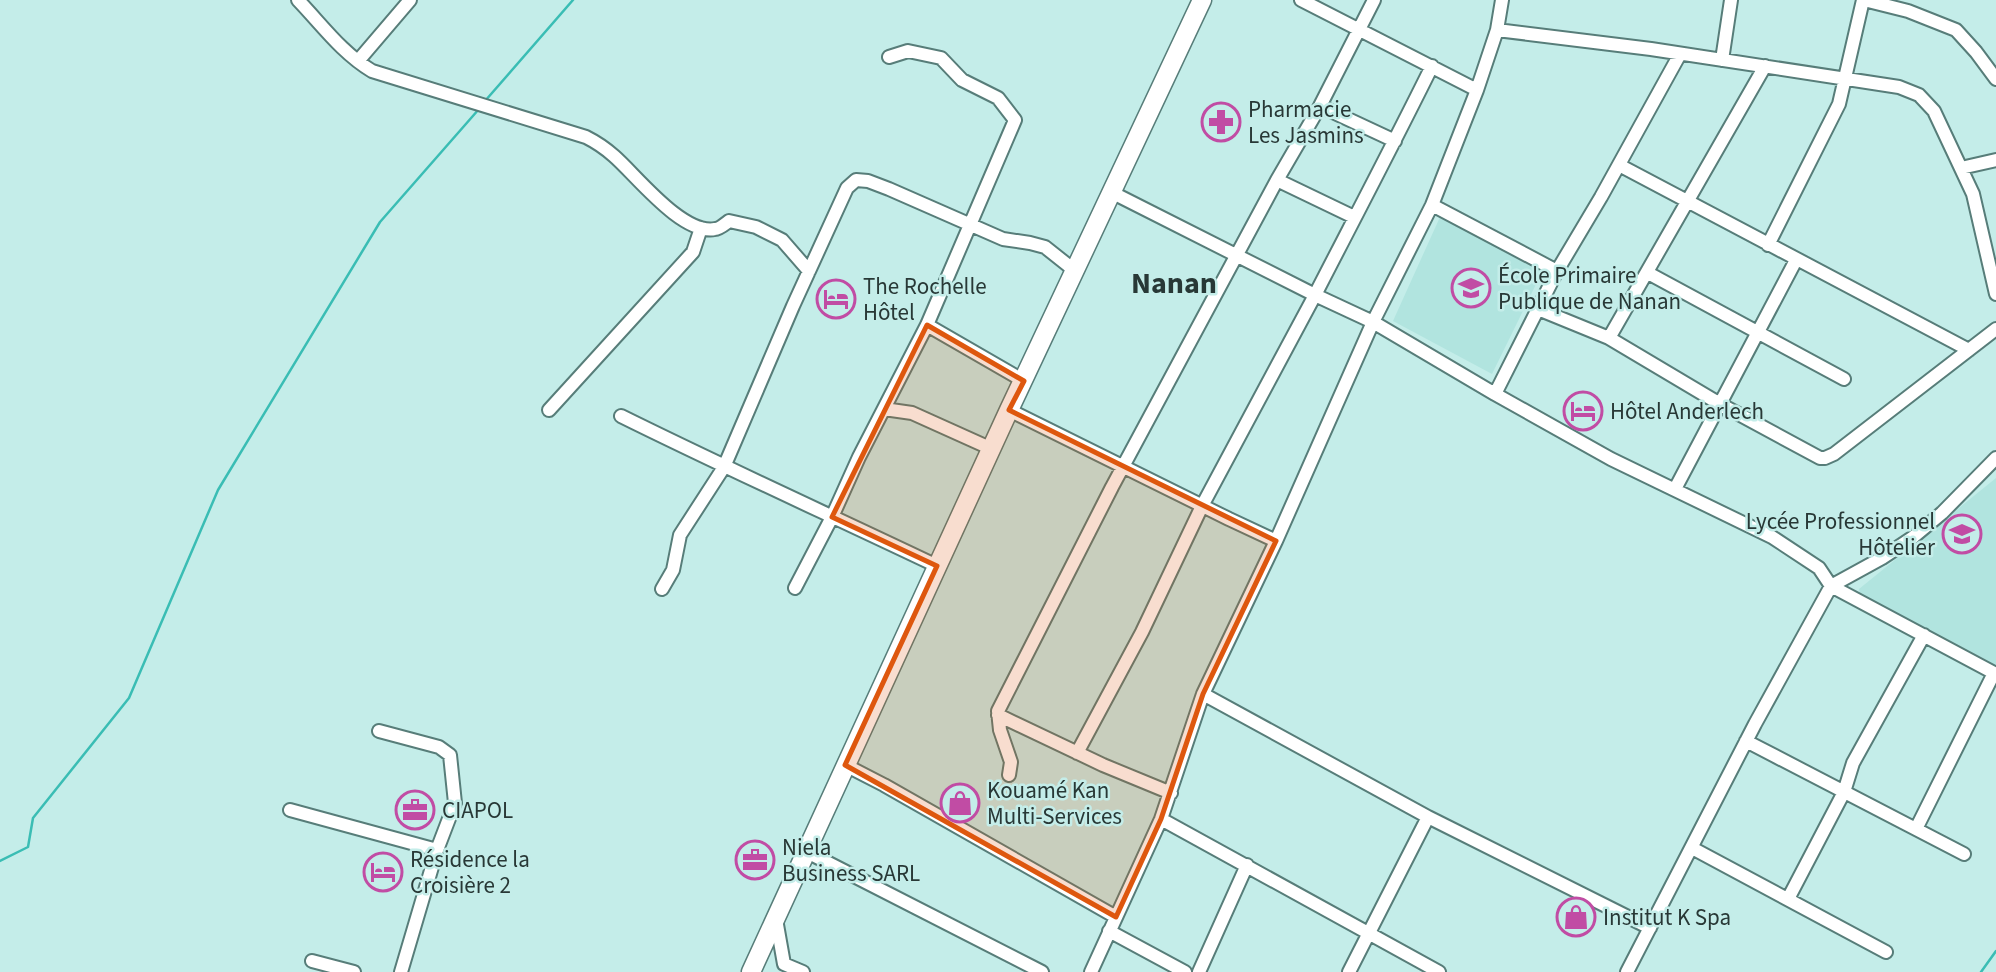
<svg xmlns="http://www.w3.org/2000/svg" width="1996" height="972" viewBox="0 0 1996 972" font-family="'Source Sans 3',sans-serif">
<rect width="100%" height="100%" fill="#c4ede9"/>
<path fill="#b1e4df" d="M1440,217L1542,272L1492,374L1393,321Z
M1996,478V665L1860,595L1859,589Z"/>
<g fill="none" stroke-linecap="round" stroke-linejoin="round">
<path stroke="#3abdb4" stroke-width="2.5" d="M485,101L573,0
M0,861L28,847L33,818L129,698L218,490L380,222L479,109
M1981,972L1996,951"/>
<defs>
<path id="minor" d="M298,0C322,25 342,53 372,71L586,137C596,142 605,148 614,156C636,175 682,235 715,229C719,229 725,224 729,221L756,227L782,240L809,271
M1301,0L1477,90
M1864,0L1908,11L1956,30L1976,52L1996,79
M1497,30L1651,49L1899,87L1919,95L1934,111L1973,194L1996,294
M1722,60L1731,0
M358,61L410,0
M1320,106L1395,141
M1619,165L1969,350
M1961,168L1996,160
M1277,180L1354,217
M1111,192L1315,295C1354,219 1394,143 1432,66
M1432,205L1557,271
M1768,245L1839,104L1863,0
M1648,273L1844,379
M1538,309L1609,338L1720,404L1820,458H1825L1834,454L1996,329
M927,325L1024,381
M1609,338L1765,66
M1495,394L1557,271L1601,197L1680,54
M884,409L912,413L992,449
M549,410L693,252L701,228
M1009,410L1229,519L1276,541
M621,416C726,468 832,516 937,566
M1675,489L1796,260
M795,588L832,517L859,457L927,325L1015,120L998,98L962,80L941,58L908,51L889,57
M662,589L673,570L680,535L724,467L793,306L847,188L856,180L868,181L889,189L1003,239L1030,243L1045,247L1074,270
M1203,694L1428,817L1650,928
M998,715L1103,765L1171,793
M379,731L439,747L450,755L455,803L437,850L401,972
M1746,741L1964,854
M1077,753L1142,632L1202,506L1315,295L1373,322L1495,394L1611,459L1772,537L1819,568L1831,586L1996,674
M845,765L884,785L1116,917
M1009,775L1011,762L1000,730L998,711L1112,487L1277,180L1320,106L1374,0
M290,810L437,850
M1161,819L1439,972
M1916,829L1994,673
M1692,848L1886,952
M805,851L1042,972
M1788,899L1844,792L1853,763L1924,635
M776,919L784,964L803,972
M1109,931L1185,972
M312,961L354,972
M1091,972L1161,819L1203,694L1276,541L1373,322L1432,205L1477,90L1497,30L1502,0
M1199,972L1247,865
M1349,972L1428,817
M1627,972L1755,724L1831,586L1882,558L1912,538L1942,513L1996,458"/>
<path id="highway" d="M751,972L1009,410L1202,0"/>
</defs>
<use href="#minor" stroke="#577d79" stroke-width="16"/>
<use href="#highway" stroke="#577d79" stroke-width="21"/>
<use href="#minor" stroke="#fff" stroke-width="12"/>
<use href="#highway" stroke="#fff" stroke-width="18"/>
</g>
<path fill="#de570e" fill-opacity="0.2" stroke="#de570e" stroke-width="5" stroke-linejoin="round" d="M927,325L1024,381L1009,410L1276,541L1203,694L1161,819L1116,917L845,765L937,566L832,517Z"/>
<defs>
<symbol id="pharmacy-ring" viewBox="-11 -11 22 22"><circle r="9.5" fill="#c4ede9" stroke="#c14ca4" stroke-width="1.5"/><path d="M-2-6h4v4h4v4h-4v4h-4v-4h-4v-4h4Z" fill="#c14ca4"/></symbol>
<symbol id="school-ring" viewBox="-11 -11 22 22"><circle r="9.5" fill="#c4ede9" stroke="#c14ca4" stroke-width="1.5"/><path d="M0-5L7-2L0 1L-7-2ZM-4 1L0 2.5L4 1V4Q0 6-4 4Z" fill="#c14ca4"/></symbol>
<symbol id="hotel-ring" viewBox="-11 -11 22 22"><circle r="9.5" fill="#c4ede9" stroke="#c14ca4" stroke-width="1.5"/><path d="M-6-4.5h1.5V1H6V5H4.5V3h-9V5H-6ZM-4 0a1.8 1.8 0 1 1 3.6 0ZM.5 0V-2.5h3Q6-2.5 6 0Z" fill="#c14ca4"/></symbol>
<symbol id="shop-ring" viewBox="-11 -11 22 22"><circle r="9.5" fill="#c4ede9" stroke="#c14ca4" stroke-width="1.5"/><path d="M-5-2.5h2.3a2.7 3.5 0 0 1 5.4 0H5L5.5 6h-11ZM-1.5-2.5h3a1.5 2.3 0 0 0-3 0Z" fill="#c14ca4"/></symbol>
<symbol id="office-ring" viewBox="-11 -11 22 22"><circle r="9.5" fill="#c4ede9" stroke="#c14ca4" stroke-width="1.5"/><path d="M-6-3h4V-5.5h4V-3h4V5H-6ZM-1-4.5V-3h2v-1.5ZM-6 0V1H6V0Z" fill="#c14ca4"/></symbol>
</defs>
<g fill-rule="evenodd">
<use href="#pharmacy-ring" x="1199" y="100" width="44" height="44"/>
<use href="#school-ring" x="1449" y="266" width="44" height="44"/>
<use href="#hotel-ring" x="814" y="277" width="44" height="44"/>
<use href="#hotel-ring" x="1561" y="389" width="44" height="44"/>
<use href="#school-ring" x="1940" y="512" width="44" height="44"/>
<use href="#shop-ring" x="938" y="781" width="44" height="44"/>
<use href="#office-ring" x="393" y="788" width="44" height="44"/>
<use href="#office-ring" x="733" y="838" width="44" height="44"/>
<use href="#hotel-ring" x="361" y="850" width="44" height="44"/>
<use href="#shop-ring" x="1554" y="895" width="44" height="44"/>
</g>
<g text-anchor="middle" stroke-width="5" stroke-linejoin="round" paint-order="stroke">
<g font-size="23" fill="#283836" stroke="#c4ede9" text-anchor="start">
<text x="1248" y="117">Pharmacie<tspan x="1248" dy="26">Les Jasmins</tspan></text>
<text x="1498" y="283">École Primaire<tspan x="1498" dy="26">Publique de Nanan</tspan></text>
<text x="863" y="294">The Rochelle<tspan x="863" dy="26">Hôtel</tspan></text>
<text x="1610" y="419">Hôtel Anderlech</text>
<text x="1935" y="529" text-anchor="end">Lycée Professionnel<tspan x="1935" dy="26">Hôtelier</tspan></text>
<text x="987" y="798">Kouamé Kan<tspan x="987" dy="26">Multi-Services</tspan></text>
<text x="442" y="818">CIAPOL</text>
<text x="782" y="855">Niela<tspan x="782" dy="26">Business SARL</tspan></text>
<text x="410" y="867">Résidence la<tspan x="410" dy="26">Croisière 2</tspan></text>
<text x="1603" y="925">Institut K Spa</text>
</g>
<g font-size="30" font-weight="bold" fill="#283836" stroke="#c4ede9">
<text x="1174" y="293">Nanan</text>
</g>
</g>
</svg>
